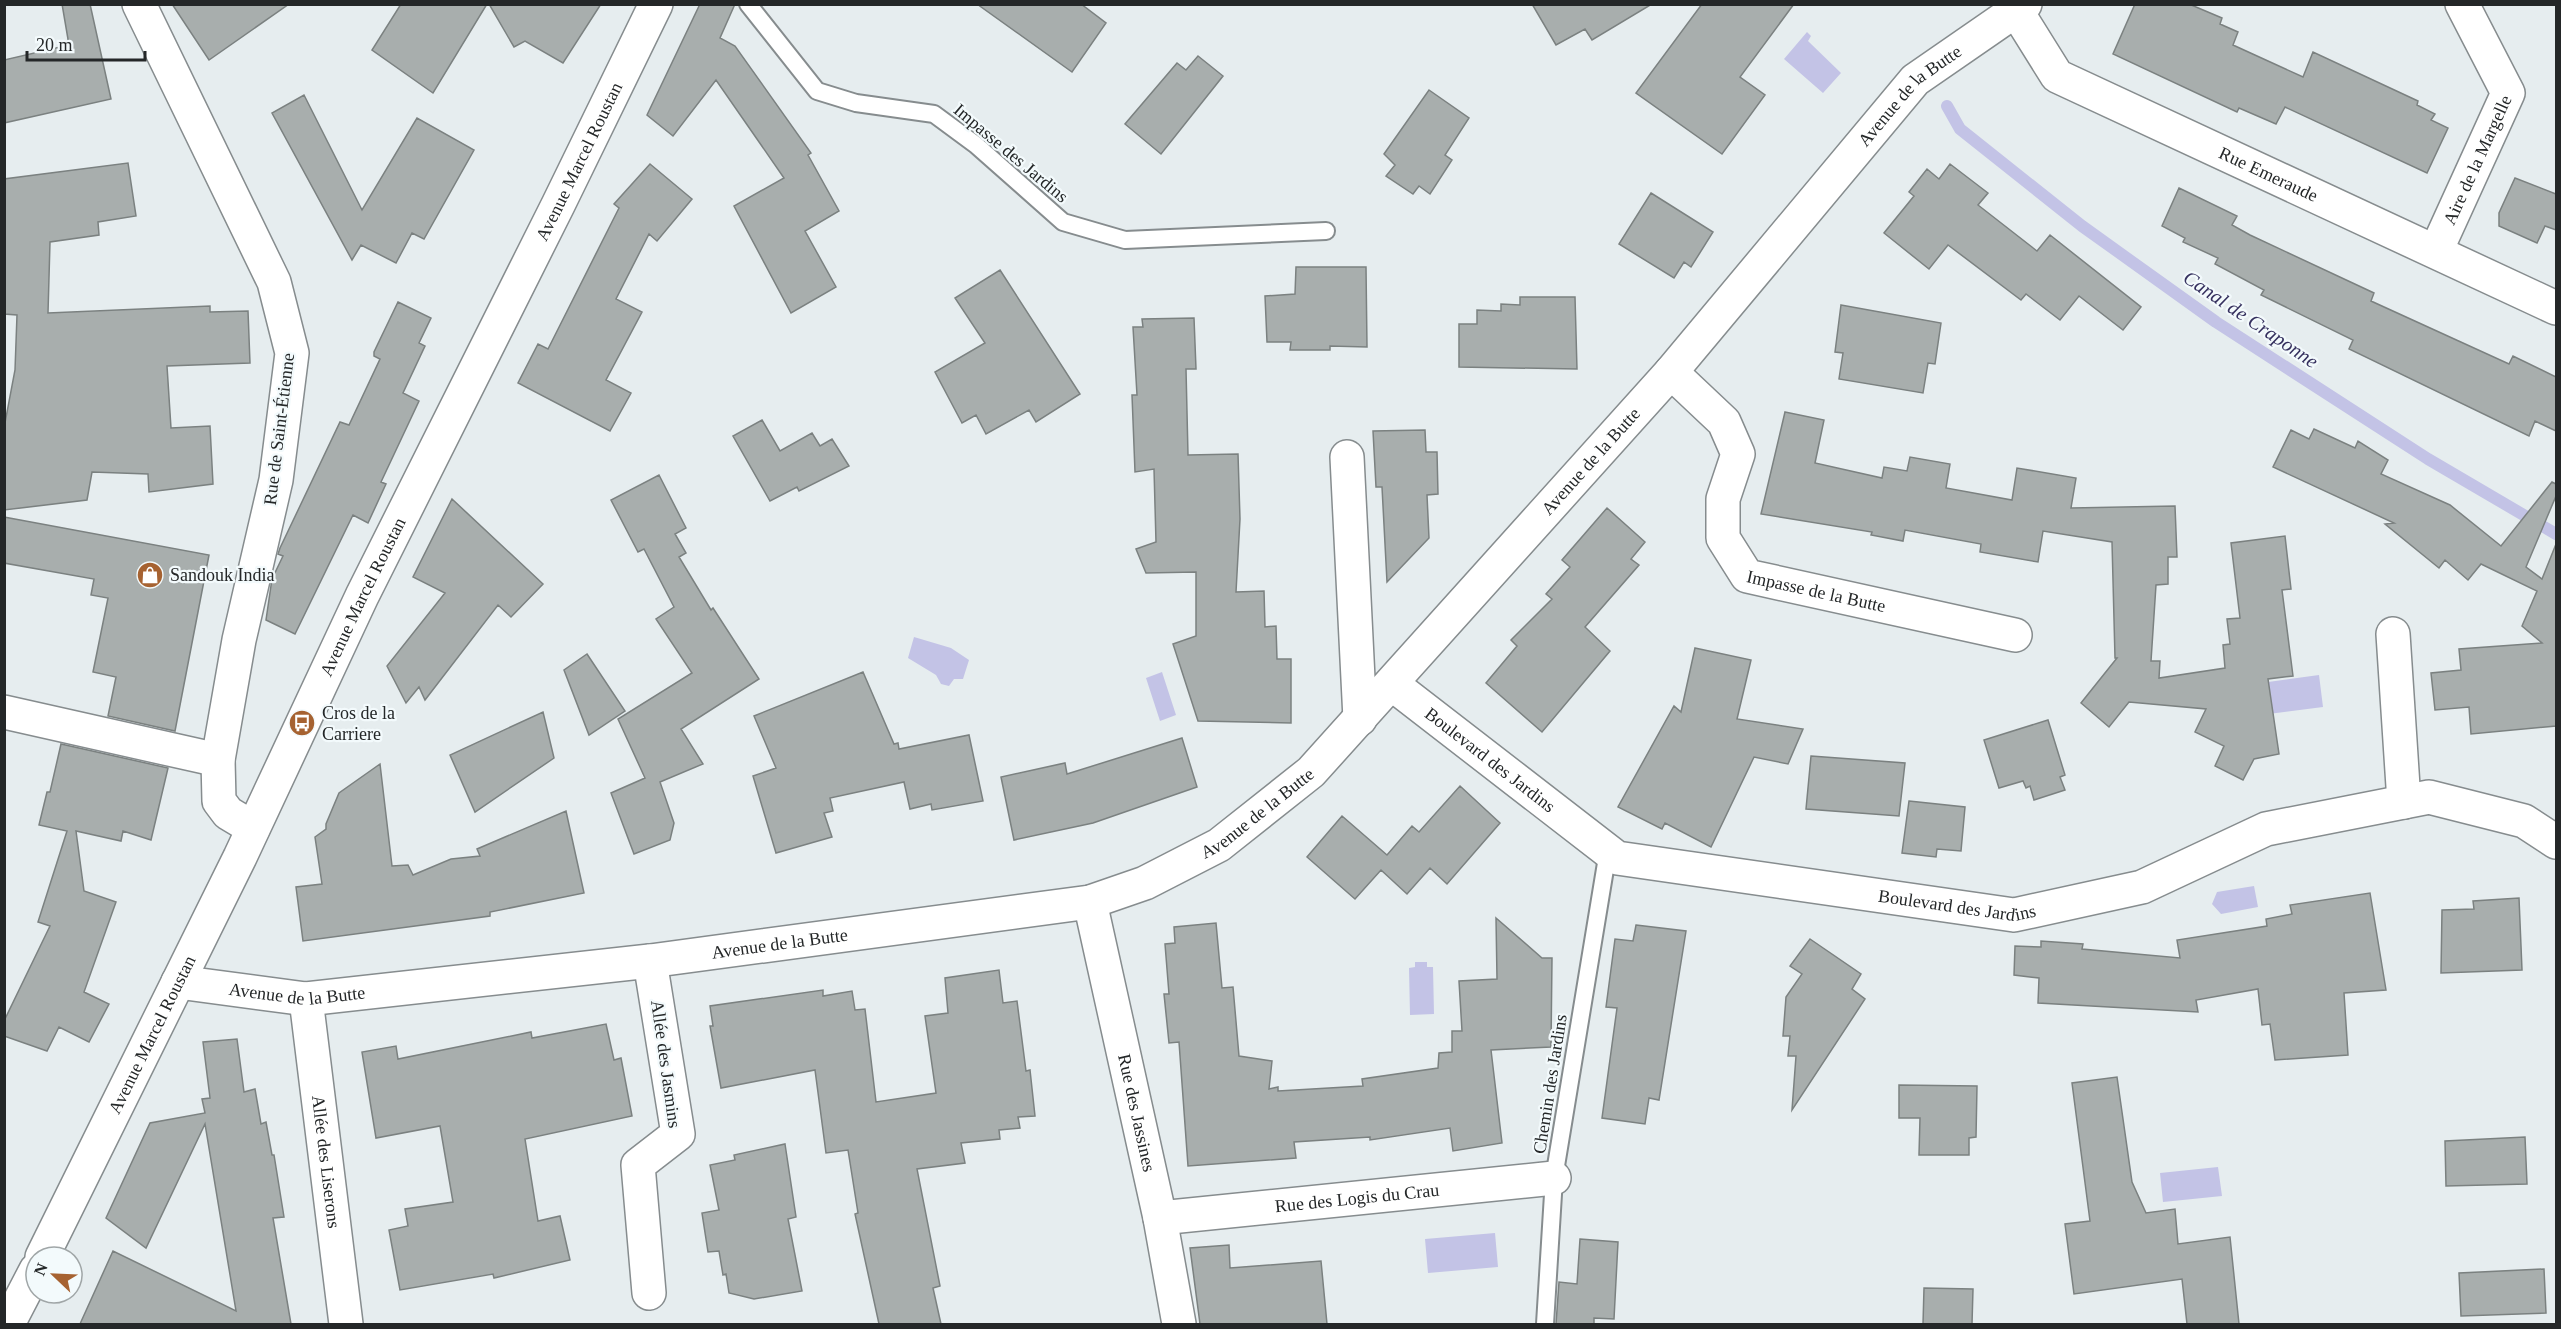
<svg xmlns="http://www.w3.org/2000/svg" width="2561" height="1329" viewBox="0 0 2561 1329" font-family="'Times New Roman',serif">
<rect width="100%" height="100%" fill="#e6edef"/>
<path fill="#c3c3e6" d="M1807,32L1811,36L1808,41L1841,73L1823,93L1784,59Z
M914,637L951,648L969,660L963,679H954L949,686L941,684L936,675L908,658Z
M1162,672L1176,715L1160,721L1146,678Z
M2319,675L2323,707L2253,716L2261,683Z
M2254,886L2258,907L2221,914L2212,904L2217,892Z
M1415,962H1427V967H1433L1434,1014L1410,1015L1409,968L1415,967Z
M2218,1167L2222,1196L2163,1202L2160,1173Z
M1495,1233L1498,1267L1428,1273L1425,1239Z"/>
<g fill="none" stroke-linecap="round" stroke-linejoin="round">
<path stroke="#c3c3e6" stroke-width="12" d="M1947,106L1960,129L2082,226L2216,322L2428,459L2556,534"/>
</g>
<path fill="#a8aead" stroke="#7b8180" stroke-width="1.5" d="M62,4H90L111,99L4,123V60L69,45Z
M172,4H289L209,60Z
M401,4H487L433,93L372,50Z
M489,4H601L563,63L525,41L514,47Z
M700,4H735L720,38L735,46L811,153L808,155L839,211L805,231L836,287L791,313L734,206L784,178L716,80L673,136L647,115Z
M977,4H1081L1106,23L1072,72Z
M1532,4H1652L1592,40L1585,29L1556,45Z
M1702,4H1794L1740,77L1765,95L1722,154L1636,93Z
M2135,4H2189L2222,18L2220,24L2238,32L2233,45L2303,77L2313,52L2418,101L2417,105L2435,114L2431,120L2448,128L2427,173L2285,107L2276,124L2239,108L2237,112L2113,54Z
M1198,56L1223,76L1161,154L1125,124L1177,63L1186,70Z
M1429,90L1469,118L1445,155L1452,160L1430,194L1419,186L1413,194L1386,176L1395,165L1384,154Z
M304,95L362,210L417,118L474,150L424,239L412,233L396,263L361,245L352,260L272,113Z
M128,163L136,216L98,222L99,235L50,242L48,313L210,306V312L248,311L250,363L167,366L171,428L210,426L213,484L149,492L148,474L92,472L87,500L4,510V428L15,370L17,315L4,314V179Z
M650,164L692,199L657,241L649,234L616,299L642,312L606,380L631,393L610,431L518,383L538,344L548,349L619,208L614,204Z
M1950,164L1988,193L1978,205L2037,251L2050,235L2141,307L2123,330L2079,296L2060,320L2026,294L2021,300L1948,245L1929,269L1884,233L1914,196L1909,192L1927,169L1939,179Z
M2515,178L2556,194V230L2545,226L2537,243L2499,226V213Z
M2179,188L2237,216L2232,225L2250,235L2374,293L2371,301L2509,364L2513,356L2556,377V431L2535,421L2529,436L2349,349L2353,340L2261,295L2264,290L2215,264L2218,258L2183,242L2185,238L2162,226Z
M1651,193L1713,232L1691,267L1684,262L1674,278L1619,244Z
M1296,267H1366L1367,347L1330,346V350H1290L1291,342H1267L1265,296L1295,294Z
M1000,270L1080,394L1036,422L1029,410L986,434L976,415L962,423L935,372L985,343L955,298Z
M1520,297H1575L1577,369L1459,367V324H1477V310L1501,311V304L1520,305Z
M398,302L431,318L419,343L425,346L403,393L419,401L381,482L386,484L368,523L353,515L295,634L266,620L272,579L283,556L278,554L280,548L340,422L349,425L380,359L374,356V352Z
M1841,305L1941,323L1935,364L1928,363L1923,393L1839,379L1843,353L1835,352Z
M1194,318L1196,369H1186L1188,455L1238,454L1240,519L1236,592L1264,591L1265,627L1276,626L1277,659H1291V723L1198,721L1173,644L1196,636V572L1146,573L1136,549L1156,542L1154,469L1135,472L1132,395H1137L1133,327H1143L1142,319Z
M1785,412L1824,420L1815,463L1882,478L1884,467L1907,471L1910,457L1950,464L1946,488L2012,500L2017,468L2076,478L2071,508L2175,506L2177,557H2168V584L2156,585L2151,661H2160L2159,678L2225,668L2223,645L2230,644L2227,619L2240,618L2231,543L2285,536L2291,589L2282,590L2293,676L2268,679L2279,754L2254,759L2243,780L2215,766L2224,746L2195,732L2206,709L2129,702L2109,727L2081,703L2117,658H2115L2112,542L2043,531L2038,562L1980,552L1981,544L1905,530L1903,541L1871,535L1872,532L1761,514Z
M762,420L780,451L812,433L820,446L832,439L849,466L799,491L797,487L770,501L733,436Z
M2314,429L2355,448L2358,441L2388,460L2381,474L2450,505L2501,546L2552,482L2556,484V496L2526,567L2542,579L2556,544V726L2471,734L2469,707L2435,710L2431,673L2461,670L2459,649L2542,643L2522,626L2537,591L2481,564L2468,580L2445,560L2439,568L2385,524L2394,523L2273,467L2291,430L2309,439Z
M1425,430L1426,452H1437L1438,494L1427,495L1429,538L1387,582L1382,487H1376L1373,431Z
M659,475L686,528L675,534L686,553L679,557L711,610L713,608L759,679L681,729L703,764L660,782L674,823L670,840L634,854L611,793L645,778L618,719L692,673L656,619L674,607L644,549L638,552L611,500Z
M452,499L543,584L511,617L498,605L425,700L419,687L406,703L387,666L445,593L413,577Z
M1607,508L1645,542L1631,559L1639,565L1585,627L1610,651L1542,732L1486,683L1517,646L1511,640L1552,599L1546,594L1570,567L1562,560Z
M4,517L209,555L175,731L108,716L116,677L93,672L108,598L91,595L94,579L4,563Z
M1695,648L1751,660L1737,719L1803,729L1788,764L1754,757L1711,847L1665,823L1662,829L1618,807L1674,706L1681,712Z
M587,654L625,711L589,735L564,670Z
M863,672L894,744L898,743L899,749L969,735L983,801L932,810L931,804L910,809L904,782L830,798L833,811L824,813L832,837L776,853L753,776L776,768L754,716Z
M543,712L554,758L475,812L450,755Z
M2048,720L2065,775L2060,777L2065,790L2034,800L2030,786L2026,788L2023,781L1999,788L1984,740Z
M1182,738L1197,787L1093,823L1014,840L1001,777L1065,763L1067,774Z
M61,744L168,768L151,840L123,831L121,841L76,831L84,891L116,902L84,992L109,1004L89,1042L59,1027L47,1051L4,1036V1021L50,926L38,922L67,831L39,825L47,792H50Z
M1811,756L1905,763L1899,816L1806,809Z
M380,764L392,866L408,865L413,875L451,859L480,856L477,849L566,811L584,893L490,912V916L303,941L296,887L322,884L315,837L326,829V824L339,793Z
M1460,786L1500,823L1447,884L1430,868L1407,894L1381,870L1355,899L1307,857L1342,816L1387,855L1412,826L1419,832Z
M1909,801L1965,807L1961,851L1937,849L1936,857L1902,853Z
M2370,893L2386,990L2344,993L2348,1055L2275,1060L2270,1024L2262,1025L2258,989L2196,1000L2198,1012L2038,1003L2039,978L2014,975L2015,946L2041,947V941L2083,944L2082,949L2180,958L2177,940L2267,926L2266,919L2292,914L2290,905Z
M2519,898L2522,970L2441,973L2442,910L2474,909L2473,901Z
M1496,918L1542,958H1552L1551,1047L1491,1050L1502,1143L1453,1151L1450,1128L1370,1140V1137L1294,1142L1296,1158L1188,1166L1179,1042L1169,1043L1164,994H1169L1165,944L1175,943L1174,927L1216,923L1222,988L1233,987L1239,1056L1272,1061L1269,1089L1278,1087V1091L1363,1086L1362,1079L1438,1068L1439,1053L1452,1052V1031H1462L1459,981L1497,979Z
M1636,925L1686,931L1659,1100L1649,1098L1645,1124L1602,1118L1617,1008L1606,1007L1615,939L1633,941Z
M1810,939L1861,974L1852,989L1865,999L1792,1110L1796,1056H1788L1790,1036H1783L1786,997L1802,974L1790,966Z
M999,970L1003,1003L1017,1001L1026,1071L1030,1070L1035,1116L1018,1117L1020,1128L999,1130L1000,1139L961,1143L965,1163L917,1169L940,1286L933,1288L941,1324H879L855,1214L858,1213L848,1150L826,1153L815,1070L721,1088L710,1026H713L710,1006L823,990V996L852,991L855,1010L865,1009L876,1102L936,1093L925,1016L948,1013L945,978Z
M606,1024L614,1060L621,1058L632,1116L525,1139L538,1221L560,1216L570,1260L494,1278L493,1274L400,1290L389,1230L408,1226L405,1209L453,1202L440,1126L376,1138L362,1052L396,1046L398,1059L531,1032L532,1038Z
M237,1039L244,1092L255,1089L261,1124L266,1122L272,1155H274L284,1217L273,1218L291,1324H80L113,1251L236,1311L205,1124L146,1248L106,1218L150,1123L205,1113L202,1099L210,1098L203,1042Z
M2117,1077L2132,1182L2146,1213L2175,1209L2178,1244L2230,1237L2239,1324H2187L2182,1279L2074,1294L2065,1224L2090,1221L2072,1083Z
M1899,1085L1977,1086L1976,1137L1969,1138V1155H1919L1920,1118H1899Z
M2525,1137L2527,1184L2446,1186L2445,1141Z
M785,1144L796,1217L788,1219L802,1291L754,1299L729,1293L726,1274L723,1275L719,1251L708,1252L702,1213L719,1210L710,1165L735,1160L734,1155Z
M1580,1239L1618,1242L1614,1319L1594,1318V1324H1556L1559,1282L1577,1284Z
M1229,1245L1230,1268L1321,1261L1327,1324H1200L1190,1248Z
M2544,1269L2546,1313L2461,1316L2459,1273Z
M1924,1288L1973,1289L1972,1324H1923Z"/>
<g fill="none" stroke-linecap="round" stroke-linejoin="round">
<defs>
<path id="lane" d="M748,4L817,91L856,103L934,114L976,145L1063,222L1125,240L1326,231
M1545,1324L1554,1178L1608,851"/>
<g id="street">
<path d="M139,4L274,282L292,353L276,480L239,640L218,760L219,801L228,813L253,828"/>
<path id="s1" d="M2012,4L2057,76L2556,308"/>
<path id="s2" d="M2436,251L2508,93L2462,4"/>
<path id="s3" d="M1671,372L1724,422L1738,454L1723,499V538L1747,576L2015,635"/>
<path d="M1347,457L1360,719"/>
<path d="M2393,634L2404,802"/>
<path id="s4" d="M1392,684L1617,858L2014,915L2142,887L2266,829L2429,797L2524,821L2556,842"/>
<path d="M4,712L218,760"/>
<path id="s5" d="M1090,902L1160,1218L1179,1324"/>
<path id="s6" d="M178,982L306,999L650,961L1090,902L1145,883L1219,845L1311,772L1671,372L1915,80L2025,4"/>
<path id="s7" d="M306,999L346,1324"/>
<path id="s8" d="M1160,1218L1554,1178"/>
<path d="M649,1293L638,1165L678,1134L650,961"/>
</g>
<g id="secondary">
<path id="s9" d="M42,1257L240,857L362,596L558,205L656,4"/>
<path d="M8,1324L36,1270"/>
</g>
</defs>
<use href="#lane" stroke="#868c8e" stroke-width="20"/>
<use href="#street" stroke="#868c8e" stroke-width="36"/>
<use href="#secondary" stroke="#868c8e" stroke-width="36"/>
<use href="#lane" stroke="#fff" stroke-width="16"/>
<use href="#street" stroke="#fff" stroke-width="33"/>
<use href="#secondary" stroke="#fff" stroke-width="33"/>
</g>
<defs>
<symbol id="shop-disc" viewBox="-11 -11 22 22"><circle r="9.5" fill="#a66231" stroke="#f3fafc"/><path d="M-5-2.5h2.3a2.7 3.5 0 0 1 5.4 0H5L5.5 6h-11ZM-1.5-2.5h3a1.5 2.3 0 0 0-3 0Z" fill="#fff"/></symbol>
<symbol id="bus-disc" viewBox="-11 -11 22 22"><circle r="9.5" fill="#a66231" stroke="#f3fafc"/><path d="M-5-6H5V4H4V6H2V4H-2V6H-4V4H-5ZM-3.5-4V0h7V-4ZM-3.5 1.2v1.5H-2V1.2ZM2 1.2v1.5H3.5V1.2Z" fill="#fff"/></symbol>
</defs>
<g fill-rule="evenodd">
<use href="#shop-disc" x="135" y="560" width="30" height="30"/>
<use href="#bus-disc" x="287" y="708" width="30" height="30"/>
</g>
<g text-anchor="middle" stroke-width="4.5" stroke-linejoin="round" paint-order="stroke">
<g font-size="18" fill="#242728" stroke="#f3fafc">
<text dy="6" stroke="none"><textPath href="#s6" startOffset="2082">Avenue de la Butte</textPath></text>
<text transform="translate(1011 153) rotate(40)" y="6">Impasse des Jardins</text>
<text dy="6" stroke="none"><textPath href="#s2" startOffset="100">Aire de la Margelle</textPath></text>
<text dy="6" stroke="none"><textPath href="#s9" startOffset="1220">Avenue Marcel Roustan</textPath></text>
<text dy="6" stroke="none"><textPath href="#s1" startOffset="318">Rue Emeraude</textPath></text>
<text transform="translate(279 429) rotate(-83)" y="6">Rue de Saint-Étienne</text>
<text dy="6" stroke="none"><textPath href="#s6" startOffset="1596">Avenue de la Butte</textPath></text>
<text dy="6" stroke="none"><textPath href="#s3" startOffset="310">Impasse de la Butte</textPath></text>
<text dy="6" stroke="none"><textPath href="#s9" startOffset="734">Avenue Marcel Roustan</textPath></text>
<text dy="6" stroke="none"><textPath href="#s4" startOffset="124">Boulevard des Jardins</textPath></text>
<text dy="6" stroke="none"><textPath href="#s6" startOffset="1110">Avenue de la Butte</textPath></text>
<text dy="6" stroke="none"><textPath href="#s4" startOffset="628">Boulevard des Jardins</textPath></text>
<text dy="6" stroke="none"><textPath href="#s6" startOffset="606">Avenue de la Butte</textPath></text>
<text dy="6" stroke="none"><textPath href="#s6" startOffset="120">Avenue de la Butte</textPath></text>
<text dy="6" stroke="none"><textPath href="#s9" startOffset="248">Avenue Marcel Roustan</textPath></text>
<text transform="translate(666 1064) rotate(82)" y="6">Allée des Jasmins</text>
<text transform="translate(1550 1084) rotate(-81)" y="6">Chemin des Jardins</text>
<text dy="6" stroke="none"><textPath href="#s5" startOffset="216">Rue des Jassines</textPath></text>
<text dy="6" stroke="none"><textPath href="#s7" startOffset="164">Allée des Liserons</textPath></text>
<text dy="6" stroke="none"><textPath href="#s8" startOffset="198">Rue des Logis du Crau</textPath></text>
</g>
<g font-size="18" fill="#242728" stroke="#f3fafc" text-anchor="start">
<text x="170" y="581">Sandouk India</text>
<text x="322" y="719">Cros de la<tspan x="322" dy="21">Carriere</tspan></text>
</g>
<g font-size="20" font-style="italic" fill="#35305e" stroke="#f3fafc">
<text transform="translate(2251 319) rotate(34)" y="7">Canal de Craponne</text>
</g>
</g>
<rect width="2561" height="1329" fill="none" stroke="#242728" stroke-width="12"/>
<g transform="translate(54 1275) rotate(293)"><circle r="28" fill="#f3fafc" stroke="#a0a6a7" stroke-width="1.5"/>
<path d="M0-4.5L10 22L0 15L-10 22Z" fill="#a66231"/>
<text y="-9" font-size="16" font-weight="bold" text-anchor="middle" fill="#242728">N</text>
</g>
<path d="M27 51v9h118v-9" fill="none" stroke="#242728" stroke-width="3"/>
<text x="36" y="51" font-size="18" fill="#242728" stroke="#f3fafc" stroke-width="4.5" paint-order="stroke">20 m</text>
</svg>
